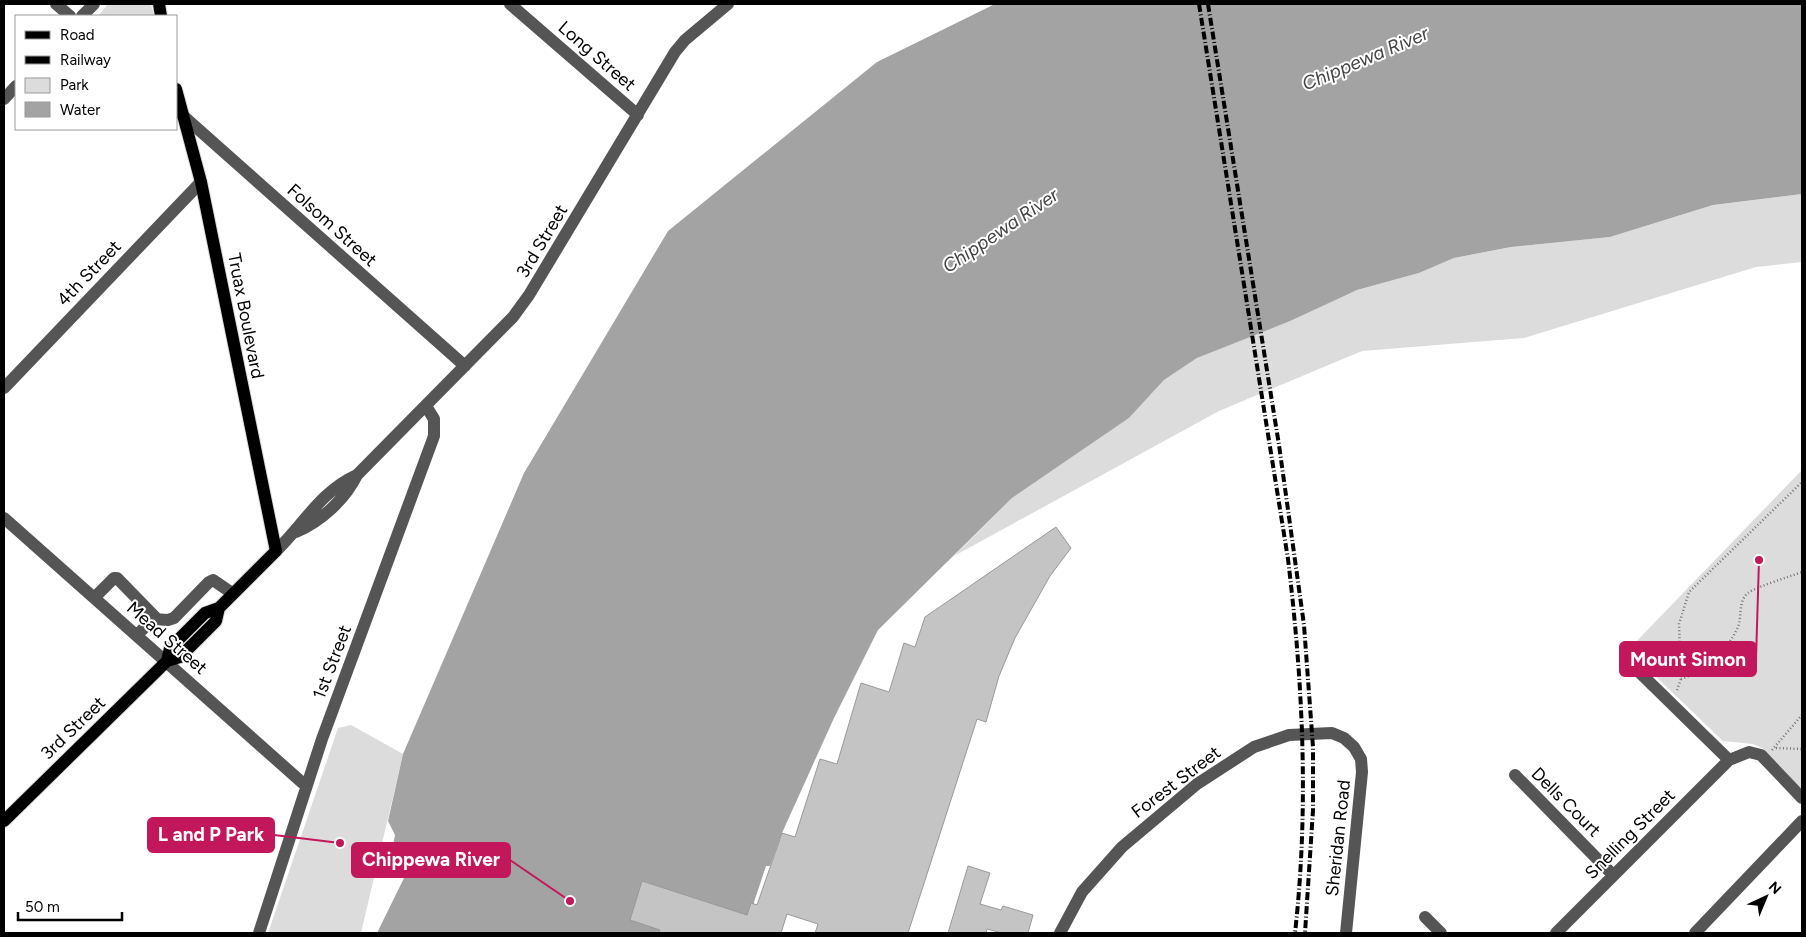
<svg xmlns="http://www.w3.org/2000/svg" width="1806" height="937" viewBox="0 0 1806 937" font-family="Figtree,sans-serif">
<rect width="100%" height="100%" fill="#fff"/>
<path fill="#dcdcdc" d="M108,4H151L154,16H98Z
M1802,194V262L1756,267L1524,338L1362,351L1219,411L954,556L1012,498L1129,418L1164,380L1197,358L1357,290L1419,273L1454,258L1511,247L1610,237L1713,205Z
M1802,470V789L1762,748L1753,744L1723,741L1628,650Z
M351,725L403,754L361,933H268L338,728Z"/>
<path fill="#a3a3a3" d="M995,4H1802V194L1713,205L1610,237L1511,247L1454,258L1419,273L1357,290L1290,321L1197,358L1164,380L1129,418L1012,498L878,630L834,718L782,833L770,866H766L754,902L752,933H377L405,876L393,845L395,835L388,821L403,754L524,473L668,231L877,62Z"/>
<path fill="#c4c4c4" stroke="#999" d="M1056,527L1071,548L1050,576L1015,638L999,676L986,722L977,719L908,933H815L818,924L787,914L781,933H659L660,930L630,920L642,881L747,915L751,903L757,905L782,833L795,837L820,759L837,764L861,683L889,692L904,643L915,647L925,617Z
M968,866L990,873L980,904L1001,910L1003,906L1033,915L1028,933H1002L987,929L986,933H948Z"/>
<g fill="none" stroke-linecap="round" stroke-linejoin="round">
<defs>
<path id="major" d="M159,4L161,16
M167,661L170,648L205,613L219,608L276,551L201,182L176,89
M4,821L167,661L180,657L216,621L219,608"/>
</defs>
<use href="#major" stroke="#dbdbdb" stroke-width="14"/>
<path stroke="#777" stroke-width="2.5" stroke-dasharray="1 2.5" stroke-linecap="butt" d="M1681,679C1703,672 1727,651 1737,629C1743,618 1737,602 1748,593C1758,586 1789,577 1802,572
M1677,690L1681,679L1679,624L1689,592L1802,482
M1776,748L1802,749
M1772,750L1802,715"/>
<path stroke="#555" stroke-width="12" d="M56,4L70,16
M510,4L638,115
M82,16L94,4
M4,99L16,86
M180,113L465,366
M4,388L201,182
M4,518L306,786
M296,532C322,521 345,499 357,475L513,317L529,295L675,52L685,40L728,4
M276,551C303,525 321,491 357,475
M95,597L114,578H117L156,618
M137,635L153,619L168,620L174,618L209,582L213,580L232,593
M1632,665L1729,760
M1515,775L1613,875
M1425,917L1441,933
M259,933L322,739L434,436V419L426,406
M1060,933L1082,892L1122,847L1197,784L1254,747L1289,735L1332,733L1344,738L1354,747L1361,759L1362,772L1346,933
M1556,933L1729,760L1749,752L1761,755L1802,798
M1695,933L1802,821"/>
<use href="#major" stroke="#000" stroke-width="12"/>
<path stroke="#000" stroke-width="4" stroke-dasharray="8 2.5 1 2.5" stroke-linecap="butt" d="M1199,4L1288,559C1303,684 1309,808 1295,933
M1208,4L1279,445L1304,625L1313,747V810L1305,933"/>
</g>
<g text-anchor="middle" stroke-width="4" stroke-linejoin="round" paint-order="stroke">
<g font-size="18" fill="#000" stroke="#fff">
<text transform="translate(597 56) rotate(41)" y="6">Long Street</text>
<text transform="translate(332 225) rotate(42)" y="6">Folsom Street</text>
<text transform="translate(542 241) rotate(-59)" y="6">3rd Street</text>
<text transform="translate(89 273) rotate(-46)" y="6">4th Street</text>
<text transform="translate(246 316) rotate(79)" y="6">Truax Boulevard</text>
<text transform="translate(167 638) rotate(41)" y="6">Mead Street</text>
<text transform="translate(332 662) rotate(-69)" y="6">1st Street</text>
<text transform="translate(73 728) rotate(-44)" y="6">3rd Street</text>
<text transform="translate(1176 782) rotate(-37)" y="6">Forest Street</text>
<text transform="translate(1566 802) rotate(45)" y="6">Dells Court</text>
<text transform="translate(1630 834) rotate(-45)" y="6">Snelling Street</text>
<text transform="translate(1338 838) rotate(-84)" y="6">Sheridan Road</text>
</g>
<g font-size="19" font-style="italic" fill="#444" stroke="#fff">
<text transform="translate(1365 58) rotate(-23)" y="7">Chippewa River</text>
<text transform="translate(1000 230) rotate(-34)" y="7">Chippewa River</text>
</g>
</g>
<path fill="none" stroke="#c2185b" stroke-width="2" d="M1759 560L1756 659M340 843L274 835M570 901L510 860"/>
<g fill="#c2185b" stroke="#fff" stroke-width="2">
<circle cx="1759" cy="560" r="5"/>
<circle cx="340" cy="843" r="5"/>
<circle cx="570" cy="901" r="5"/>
</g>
<g fill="#c2185b" stroke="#c2185b" stroke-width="2">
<rect x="1620" y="642" width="136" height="34" rx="5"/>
<rect x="148" y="818" width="126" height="34" rx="5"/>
<rect x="352" y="843" width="158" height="34" rx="5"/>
</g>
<g font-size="19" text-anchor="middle" font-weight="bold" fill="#fff">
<text x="1688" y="666">Mount Simon</text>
<text x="211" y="841">L and P Park</text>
<text x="431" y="866">Chippewa River</text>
</g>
<rect width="1806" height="937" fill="none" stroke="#000000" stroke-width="10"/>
<rect x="15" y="15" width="162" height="115" fill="#ffffff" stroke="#999999"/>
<rect x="25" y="31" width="25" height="8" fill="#000000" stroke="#999999"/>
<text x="60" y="40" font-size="15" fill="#000000">Road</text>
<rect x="25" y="56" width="25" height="8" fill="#000000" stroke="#999999"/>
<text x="60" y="65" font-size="15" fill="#000000">Railway</text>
<rect x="25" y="78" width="25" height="15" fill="#dcdcdc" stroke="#999999"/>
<text x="60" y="90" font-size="15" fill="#000000">Park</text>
<rect x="25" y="102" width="25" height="15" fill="#a3a3a3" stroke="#999999"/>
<text x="60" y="115" font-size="15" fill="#000000">Water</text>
<g transform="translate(1766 897) rotate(44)" stroke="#ffffff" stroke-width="4" paint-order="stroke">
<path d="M0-4L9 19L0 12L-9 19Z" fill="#000000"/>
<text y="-8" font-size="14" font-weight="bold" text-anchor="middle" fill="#000000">N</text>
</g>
<path d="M18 912v8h104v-8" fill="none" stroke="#000000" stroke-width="2.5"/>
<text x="25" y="912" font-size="15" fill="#000000" stroke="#ffffff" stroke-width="4" paint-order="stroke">50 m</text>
</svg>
